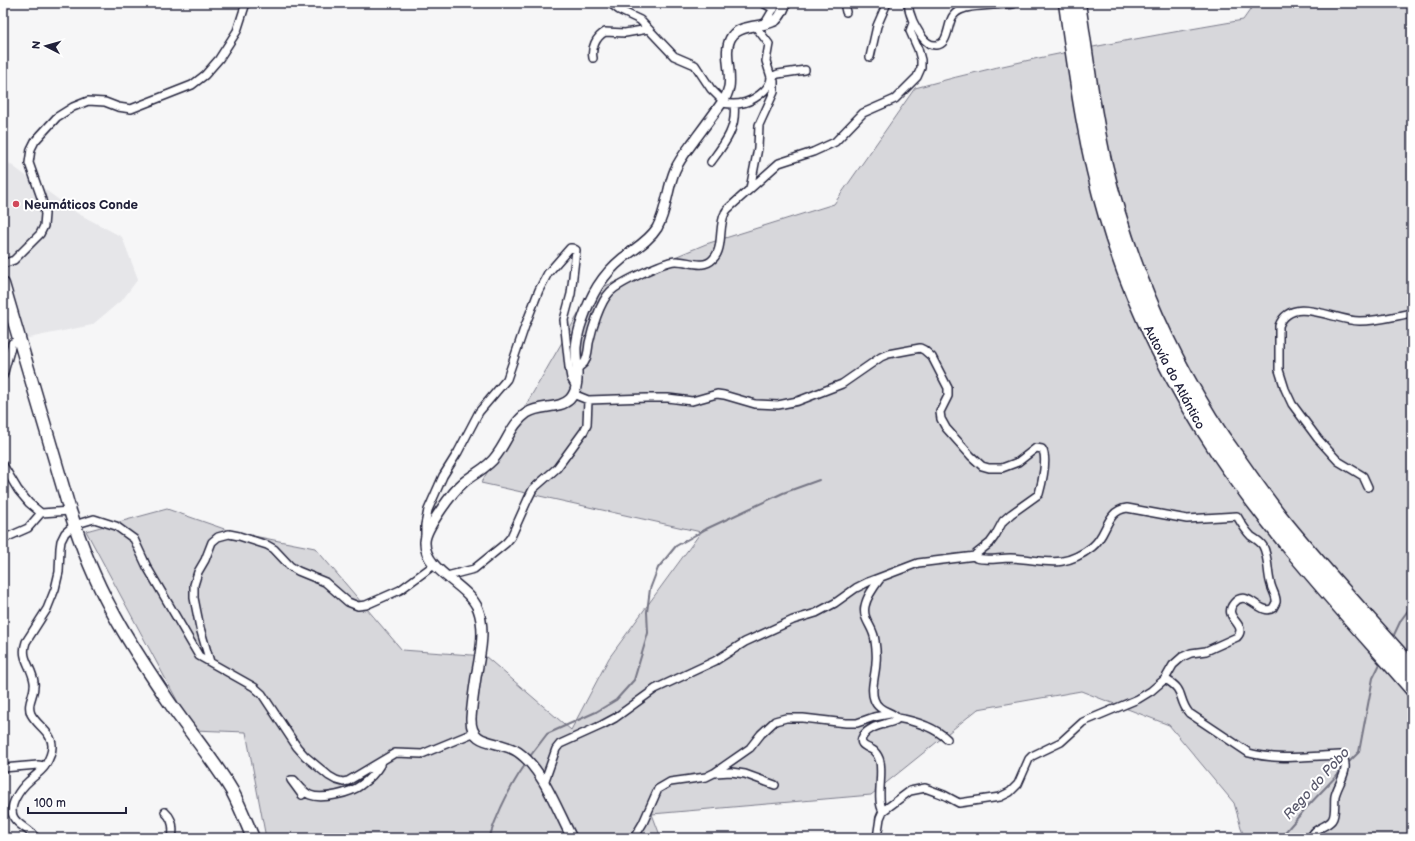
<svg xmlns="http://www.w3.org/2000/svg" width="1415" height="841" viewBox="0 0 1415 841" font-family="'Balsamiq Sans',sans-serif">
<rect width="100%" height="100%" fill="#f6f6f7"/>
<filter id="ink" filterUnits="userSpaceOnUse"><feTurbulence type="fractalNoise" baseFrequency=".025" numOctaves="2"/><feDisplacementMap in="SourceGraphic" scale="8" xChannelSelector="R" yChannelSelector="G"/><feConvolveMatrix kernelMatrix="1 2 1 2 8 2 1 2 1" color-interpolation-filters="sRGB"/></filter>
<g filter="url(#ink)">
<path fill="#e6e6e9" d="M3,159L77,213L122,237L138,279L123,299L92,325L19,340L3,284Z"/>
<path fill="#d7d7db" stroke="#7c7c8b" d="M1255,3H1412V838H1244L1234,803L1169,725L1081,691L978,709L871,795L652,814L661,838H266L246,732L193,730L86,531L167,509L233,532L315,548L402,650L485,656L571,730L609,658L701,532L481,483L591,292L706,244L834,204L915,88C1023,58 1133,39 1243,20Z"/>
<g fill="none" stroke-linecap="round" stroke-linejoin="round">
<path stroke="#767685" stroke-width="2" d="M1392,639L1401,620L1412,605
M531,755L547,734L596,712L616,700L634,680L648,633L647,612L650,589L658,568L676,546L706,529L783,493L819,480
M1347,764L1359,752L1373,678L1381,662
M489,838C498,812 509,788 525,765
M1280,838L1306,808L1343,769"/>
<defs>
<path id="minor" d="M610,3L619,10L640,20L674,56L695,65L711,89L723,101
M763,3L774,9
M844,3L846,12
M908,3C909,16 915,26 922,37C925,41 929,45 935,45C949,46 947,24 953,16C955,13 960,10 963,9C971,5 1002,5 1013,4
M764,25L777,3
M870,57L877,26L887,3
M593,58C591,48 596,37 605,32L625,33L648,29
M771,77L778,74L805,70
M722,103C739,106 751,103 764,91C768,87 771,83 771,77
M711,162C725,143 737,129 734,104
M750,189L758,148L759,125L774,92V81L771,77L766,61L769,44L756,27
M3,264L14,260L40,234L44,226L45,214L42,200L29,163L31,149L35,141L57,117L73,107L88,101L105,102L118,107L131,109L192,85L205,75L219,59L237,31L246,3
M577,369C579,367 582,365 584,363C588,357 588,350 589,343C592,329 600,302 610,292C619,283 663,262 675,261C687,260 703,270 713,259C724,249 718,226 725,213C726,210 729,208 731,206L779,163L813,152L835,142L863,113L895,99L917,77L921,68V60L918,49L910,31L913,23
M3,376L12,343L19,340
M573,394L588,400L647,398H668L692,401L717,394L724,395L755,404L778,405L798,401L842,384L881,357L888,354L920,348L924,350L932,357L948,388V396L940,412L941,419L946,428L971,456L982,466L989,468H1002L1018,462L1036,448L1042,449C1048,457 1042,483 1039,494L1011,514L1003,521L995,536L990,543L976,554V558C987,561 999,558 1010,558C1043,559 1061,571 1092,547C1108,535 1105,511 1127,508L1187,519L1237,516C1241,523 1245,530 1251,536C1255,539 1260,541 1263,546C1269,557 1267,573 1271,585C1272,590 1277,597 1276,602C1275,605 1274,606 1273,608C1261,617 1247,587 1234,603C1221,618 1249,624 1237,637L1206,651L1191,653L1182,657L1173,665L1165,679
M3,465L18,490L29,503L41,513L70,511
M1368,487L1363,476L1338,461L1318,439L1292,404L1285,389L1279,370V326C1291,293 1337,322 1360,321C1378,321 1395,316 1412,313
M425,537V525L428,510L443,476L458,452L479,412L507,379L525,326L539,290L548,273L570,248H572L576,250L571,294L564,320L569,367L571,378L576,387
M3,539L28,528L41,513
M447,576L474,569L506,543L511,537L528,499L533,489L557,468L584,431L587,425L588,400
M880,579C874,587 867,596 865,606C862,620 874,627 875,641C876,648 877,655 876,662C876,674 870,688 874,699C878,712 892,711 897,718L896,720C886,725 870,725 863,736C857,746 869,747 874,751C877,754 879,757 880,762C883,775 876,801 883,811
M210,662L200,628L194,598V585L198,572L205,560L212,542L218,537L229,534L239,536L267,545L274,549L290,566L298,571L325,582L348,602L358,606L366,605L400,590L434,565
M897,718C915,721 933,726 947,739
M3,768L38,765L45,766
M715,773L731,772L745,774L775,785
M544,783L556,749L560,744L602,725L615,718L655,689L715,661L745,642L793,620L816,613L835,603L856,588L868,582L918,563L975,556
M302,795L291,780H294C299,785 303,792 310,795C322,800 351,793 361,785C368,780 376,772 380,765
M165,812C173,819 174,828 172,838
M36,838C30,830 18,825 14,818C7,806 21,788 29,781C34,776 41,772 45,766C48,761 52,753 52,747C53,733 37,726 31,714C26,702 36,694 34,682C32,666 20,659 26,642L47,609L55,589L59,572L60,548L61,541L65,533L74,525L94,519L116,526L134,539L147,567L199,656L254,687L262,694L297,747L305,756L329,776L336,780L343,782L348,781L395,753L422,754L473,733
M634,838L643,823L658,789L670,782L706,777L714,773L750,748L761,734L775,721L786,718H803L846,723H857L874,717L890,714
M877,838L880,818L883,811L910,791L925,788L944,795L959,803L1000,797L1010,792L1018,784L1029,759L1032,756L1061,742L1083,722L1138,699L1151,691L1165,679C1186,690 1177,698 1189,713L1249,753C1278,761 1310,756 1340,755L1343,757C1350,771 1338,783 1335,796C1334,803 1336,815 1332,820C1326,828 1314,827 1311,838"/>
<path id="tertiary" d="M572,838C558,812 543,769 518,752C499,739 470,748 471,718C472,704 474,690 476,677C480,655 486,630 478,609C468,584 424,571 425,542C425,529 453,491 464,482C474,473 488,468 496,456C507,442 512,423 527,413C540,404 559,410 570,399C582,386 575,363 576,347C577,338 579,329 582,321C591,295 601,276 623,258C634,249 649,241 657,228C667,210 667,188 675,170C680,158 689,148 696,138C705,126 714,114 723,101C726,97 728,92 729,87C732,71 722,50 732,36C740,25 760,27 772,22C774,21 776,21 777,19C781,16 784,8 786,3"/>
<path id="primary" d="M3,284L70,511C81,545 94,578 111,609C127,640 148,670 167,699C188,730 213,759 232,791C240,806 246,822 253,838"/>
<path id="motorway" d="M1066,3C1076,75 1085,146 1106,216C1130,299 1169,379 1217,451C1274,536 1345,612 1412,689
M1078,3C1086,56 1092,109 1104,161C1125,251 1162,340 1210,418C1218,431 1227,444 1236,456C1252,479 1268,502 1286,524C1326,573 1370,620 1412,668"/>
</defs>
<use href="#minor" stroke="#22223b" stroke-width="10"/>
<use href="#tertiary" stroke="#22223b" stroke-width="12"/>
<use href="#primary" stroke="#22223b" stroke-width="15"/>
<use href="#motorway" stroke="#22223b" stroke-width="17"/>
<use href="#minor" stroke="#fff" stroke-width="7"/>
<use href="#tertiary" stroke="#fff" stroke-width="9"/>
<use href="#primary" stroke="#fff" stroke-width="12"/>
<use href="#motorway" stroke="#fff" stroke-width="14"/>
</g>
</g>
<circle fill="#d1495b" stroke="#fff" stroke-width="1.5" cx="16" cy="204" r="4"/>
<g text-anchor="middle" stroke-width="4" stroke-linejoin="round" paint-order="stroke">
<g font-size="13" font-weight="bold" fill="#22223b" stroke="#fff" text-anchor="start">
<text x="24" y="209">Neumáticos Conde</text>
</g>
<g font-size="13" fill="#22223b" stroke="#fff">
<text transform="translate(1175 377) rotate(62)" y="5">Autovía do Atlántico</text>
</g>
<g font-size="14" font-style="italic" fill="#5a5a6d" stroke="#fff">
<text transform="translate(1316 783) rotate(-48)" y="5">Rego do Pobo</text>
</g>
</g>
<rect width="1415" height="841" fill="none" stroke="#fff" stroke-width="16"/>
<rect x="8" y="8" width="1399" height="825" fill="none" stroke="#22223b" stroke-width="1.5" filter="url(#ink)"/>
<g transform="translate(46 46) rotate(276)" stroke="#ffffff" stroke-width="3" paint-order="stroke">
<path d="M0-3L7 15L0 10L-7 15Z" fill="#22223b"/>
<text y="-6" font-size="11" font-weight="bold" text-anchor="middle" fill="#22223b">N</text>
</g>
<path d="M28 807v6h98v-6" fill="none" stroke="#22223b" stroke-width="2"/>
<text x="34" y="807" font-size="12" fill="#22223b" stroke="#ffffff" stroke-width="3" paint-order="stroke">100 m</text>
</svg>
